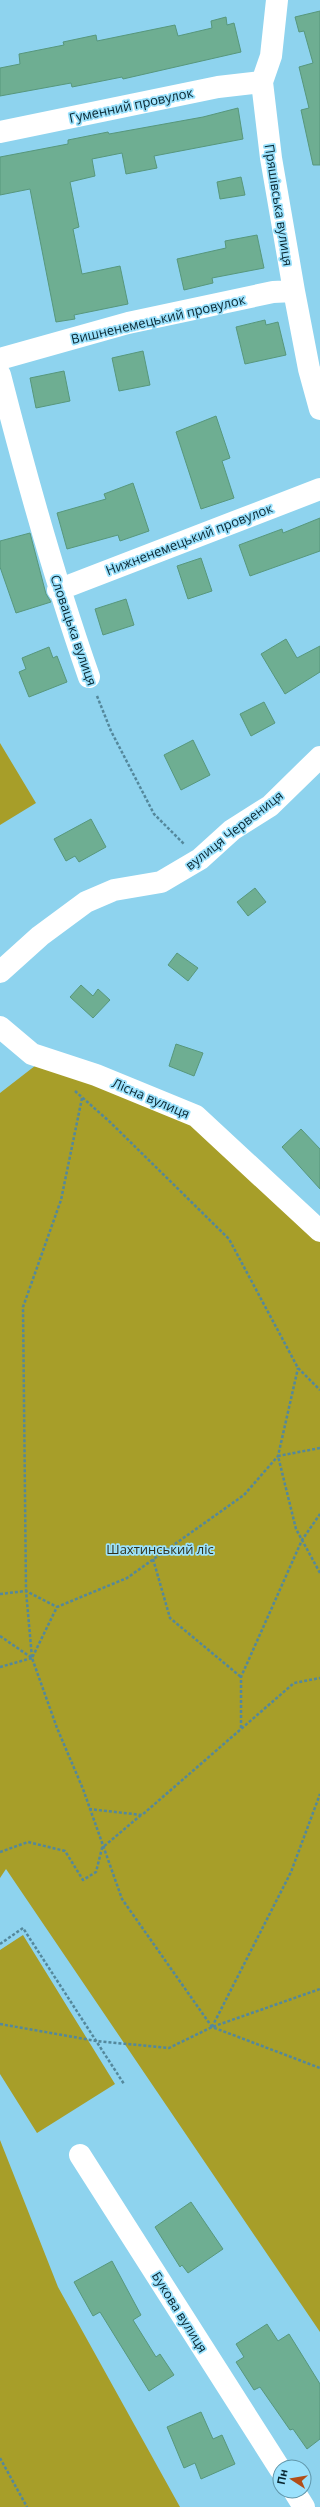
<svg xmlns="http://www.w3.org/2000/svg" width="320" height="2507" viewBox="0 0 320 2507" font-family="'Open Sans',sans-serif">
<rect width="100%" height="100%" fill="#8ed3ee"/>
<path fill="#a79e29" d="M0,743L36,803L0,825Z
M40,1062L158,1099L320,1229V2332L6,1869L0,1878V1093Z
M23,1935L115,2084L37,2133L0,2074V1950Z
M0,2140L58,2287L180,2507H0Z"/>
<path fill="#6eae92" stroke="#57977c" d="M320,11V165H313L301,110L309,108L299,67L313,63L304,31L299,32L295,17Z
M226,17L227,25L234,23L241,52L123,79L122,77L72,87L71,83L0,96V68L20,64L19,54L64,45L63,42L96,35L97,41L175,25L178,36L212,28L211,21Z
M238,108L243,139L154,156L157,168L126,174L122,153L92,159L95,176L70,182L79,227L73,229L82,274L120,266L128,304L74,315L75,319L56,322L30,189L0,195V157L68,144V140L108,132L109,134L203,117Z
M241,177L245,195L220,199L217,182Z
M257,235L264,268L212,278L213,283L184,290L177,259L226,248L225,241Z
M265,320L266,325L278,322L286,355L245,364L236,327Z
M143,351L150,385L119,391L112,358Z
M64,371L70,401L36,408L30,378Z
M216,416L230,458L222,461L234,498L201,509L176,432Z
M133,483L149,531L120,541L118,535L67,549L57,513L106,499L104,494Z
M320,518V551L250,576L239,545L282,529L283,533Z
M30,533L46,594L51,602L16,613L0,567V541Z
M201,558L212,591L188,599L177,566Z
M126,599L134,625L103,635L95,609Z
M286,639L297,658L320,646V672L285,694L261,654Z
M49,647L53,658L57,656L67,682L29,697L19,672L26,669L22,658Z
M264,702L275,723L251,736L240,714Z
M193,740L210,775L181,790L164,755Z
M91,819L106,847L79,862L75,856L66,861L54,839Z
M255,888L266,902L248,916L237,902Z
M177,953L198,968L188,981L168,965Z
M81,985L93,996L98,989L110,1000L93,1018L70,997Z
M176,1044L203,1053L194,1076L169,1066Z
M301,1129L320,1149V1189L282,1147Z
M191,2202L223,2249L188,2273L182,2265L180,2267L155,2227Z
M112,2261L141,2315L133,2320L156,2357L160,2354L174,2375L149,2391L100,2312L93,2316L74,2282Z
M267,2324L278,2341L289,2334L320,2384V2439L307,2449L293,2429L290,2430L260,2387L254,2390L236,2362L244,2357L236,2344Z
M201,2412L213,2439L222,2435L235,2464L201,2479L195,2463L184,2468L167,2427Z"/>
<g fill="none" stroke-linecap="round" stroke-linejoin="round">
<path stroke="#54889c" stroke-width="2.5" stroke-dasharray="3 2" stroke-linecap="butt" d="M97,696L111,731L154,814L184,844
M75,1091L110,1122L229,1239L298,1368L320,1390
M82,1098L61,1200L23,1307L26,1591L32,1658L57,1728L83,1789L122,1899L212,2027L320,2068
M320,1448L278,1456L296,1529L320,1573
M153,1559L170,1618L241,1677
M0,1594L26,1591L57,1607
M0,1636L32,1658L57,1607L127,1578L244,1495L278,1456L298,1368
M0,1667L32,1658
M241,1728V1677L302,1540L320,1514
M89,1809L142,1815L294,1683L320,1678
M0,1852L28,1842L65,1851L83,1880L96,1872L102,1848L141,1815
M0,1944L23,1928L124,2084
M0,2024L96,2041L169,2048L212,2027L320,1989
M212,2027L291,1872L320,1794
M0,2458L27,2507"/>
<path stroke="#fff" stroke-width="22" d="M277,0L271,56L262,82L271,158L294,291L309,369L320,409
M0,132L218,87L262,82
M0,359L128,323L273,292L294,291
M0,375C26,477 54,577 89,677
M58,590L320,489
M0,972L40,936L86,902L114,890L161,882L200,859L232,830L270,806L320,757
M0,1027L32,1054L96,1075L196,1116L320,1231
M80,2155L280,2469
M294,2491L304,2507"/>
</g>
<g text-anchor="middle" stroke-width="3.5" stroke-linejoin="round" paint-order="stroke">
<g font-size="13" fill="#082630" stroke="#9be1fc">
<text transform="translate(131 105) rotate(-12)" y="5">Гуменний провулок</text>
<text transform="translate(279 205) rotate(81)" y="5">Пряшівська вулиця</text>
<text transform="translate(158 319) rotate(-13)" y="5">Вишненемецький провулок</text>
<text transform="translate(189 539) rotate(-21)" y="5">Нижненемецький провулок</text>
<text transform="translate(74 630) rotate(71)" y="5">Словацька вулиця</text>
<text transform="translate(234 830) rotate(-38)" y="5">вулиця Червениця</text>
<text transform="translate(151 1098) rotate(23)" y="5">Лісна вулиця</text>
<text transform="translate(180 2312) rotate(58)" y="5">Букова вулиця</text>
</g>
<g font-size="13" fill="#323018" stroke="#9be1fc">
<text x="160" y="1554">Шахтинський ліс</text>
</g>
</g>
<g transform="translate(292 2479) rotate(282)"><circle r="19" fill="#9be1fc" stroke="#6096aa"/>
<path d="M0-3L7 15L0 10L-7 15Z" fill="#b24e19"/>
<text y="-6" font-size="11" font-weight="bold" text-anchor="middle" fill="#082630">Пн</text>
</g>
</svg>
